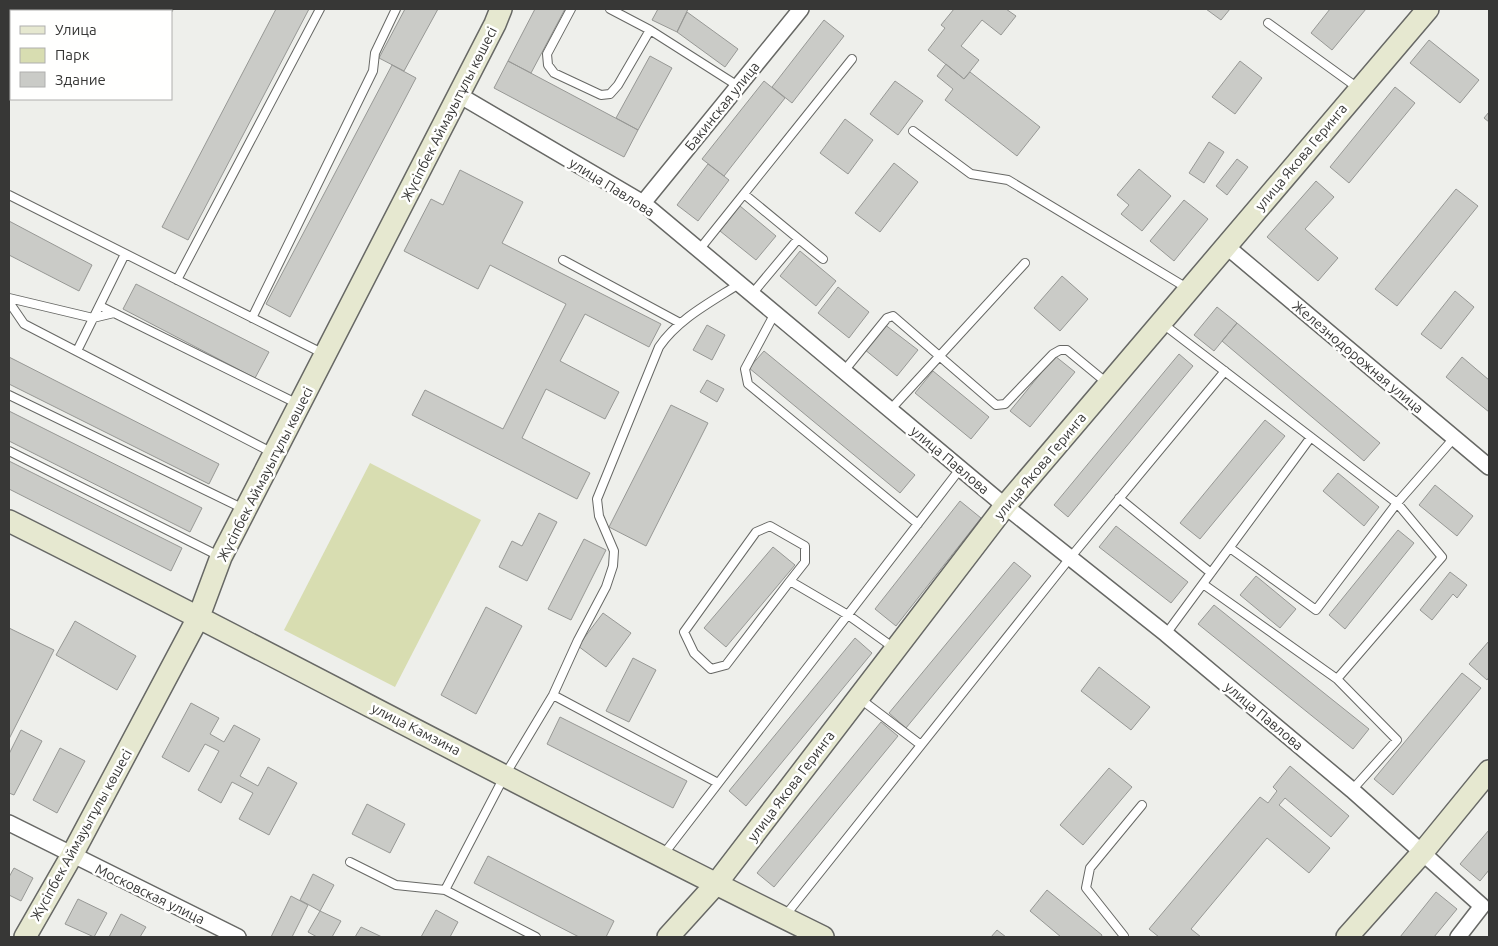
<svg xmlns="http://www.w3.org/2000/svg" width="1498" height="946" viewBox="0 0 1498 946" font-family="Ubuntu,sans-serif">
<rect width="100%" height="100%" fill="#eeefeb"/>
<path fill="#d8ddb1" d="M370,463L481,520L395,687L284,630Z"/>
<path fill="#cacbc7" stroke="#979895" d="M101,9H108L113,11H100Z
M128,9H169L173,10L171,13V11H127Z
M276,9H309L188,240L162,227Z
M405,9H438L404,71L379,58Z
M535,9H565L531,73L508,61Z
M658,9H688L677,32L652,20Z
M954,9H1006L1016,16L1001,35L982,20L961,46L979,60L964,79L928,50L945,28L941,25Z
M1206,9H1230L1221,20Z
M1330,9H1366L1332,50L1311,33Z
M687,12L738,49L725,67L677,32Z
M824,20L844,36L792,103L772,87Z
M1429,40L1479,80L1460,103L1410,63Z
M650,56L672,68L638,130L616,118Z
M508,61L638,130L624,157L494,88Z
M1240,61L1262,78L1235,114L1212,97Z
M946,64L964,79L970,72L1040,127L1017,156L945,100L953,89L937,76Z
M392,65L416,78L290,317L266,304Z
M764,81L785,98L724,176L702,159Z
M895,81L923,101L898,135L870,114Z
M1395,87L1415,103L1349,183L1330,167Z
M1489,112V122L1484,118Z
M845,119L873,140L848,174L820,153Z
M1209,142L1224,152L1204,183L1189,173Z
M1237,159L1248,167L1227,195L1216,186Z
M894,163L918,182L880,232L855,213Z
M708,164L729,180L698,221L677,205Z
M1139,169L1171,196L1142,231L1121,214L1129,205L1117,195Z
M460,170L523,202L502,243L661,324L649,347L585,314L560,361L619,392L605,419L546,389L522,438L590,473L577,499L412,415L425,390L503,429L566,304L490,265L478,289L404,251L431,199L443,205Z
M1316,181L1334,197L1305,229L1338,258L1318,281L1267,237Z
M1456,189L1478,206L1397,306L1375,289Z
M1184,200L1208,219L1174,261L1150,241Z
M740,206L776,236L756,260L720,231Z
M9,221L92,265L79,291L9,255Z
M800,251L836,281L816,306L780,276Z
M1062,276L1088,299L1060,331L1034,308Z
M136,284L269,352L255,378L123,309Z
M838,287L869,312L849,338L818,313Z
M1455,291L1474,307L1441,349L1421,334Z
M1217,307L1237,323L1214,351L1194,335Z
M1237,323L1380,443L1364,461L1222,341Z
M884,324L918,350L897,376L864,349Z
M707,325L725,335L712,360L693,350Z
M764,351L915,475L900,493L749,368Z
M1179,354L1193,366L1068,517L1054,505Z
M1055,356L1075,372L1030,427L1010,411Z
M9,357L219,464L209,484L9,384Z
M1462,357L1489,380V412L1446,377Z
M933,371L989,417L971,439L915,393Z
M707,380L724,389L717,402L700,392Z
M671,405L708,423L646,546L609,527Z
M9,411L202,508L190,532L9,441Z
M1265,420L1285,436L1200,539L1180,523Z
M9,461L182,548L171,571L9,489Z
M1338,473L1379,507L1364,526L1323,491Z
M1435,485L1473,516L1457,536L1419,505Z
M960,501L981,518L896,626L875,609Z
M539,513L557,522L527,581L499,567L512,541L522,546Z
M1116,526L1188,582L1171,603L1099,547Z
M1398,530L1414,543L1345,629L1329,615Z
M584,539L606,550L571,620L548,609Z
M773,547L795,565L726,647L704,628Z
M1014,562L1031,576L906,728L889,713Z
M1450,572L1467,585L1457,598L1453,594L1432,620L1420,610Z
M1256,576L1296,609L1280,628L1240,595Z
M1214,605L1369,729L1353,749L1198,624Z
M486,607L522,626L476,714L441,695Z
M603,613L631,633L606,667L578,646Z
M75,621L136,656L117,690L56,655Z
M9,628L54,650L9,739Z
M855,638L872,653L746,806L729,791Z
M1489,641V677L1487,680L1469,664Z
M633,658L656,670L629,722L606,711Z
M1099,667L1150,707L1131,730L1081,691Z
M1462,673L1481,688L1393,795L1374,779Z
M191,703L219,718L210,734L224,742L234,725L260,739L240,776L258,786L268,767L297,783L269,835L239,819L253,793L232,782L221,803L198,790L219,751L205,744L189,772L162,757Z
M560,717L687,781L673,808L547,744Z
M881,722L898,736L774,887L757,873Z
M21,730L42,741L14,795L9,793V754Z
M60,748L85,761L57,813L33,800Z
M1290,766L1349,816L1331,837L1285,798L1279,805L1330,848L1309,873L1267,838L1191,929L1201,937H1159L1149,929L1260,797L1268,803L1277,791L1273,787Z
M1109,768L1132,787L1083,845L1060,825Z
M367,804L405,824L390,853L352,834Z
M1489,830V870L1480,881L1460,864Z
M488,856L614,921L606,937H579L474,883Z
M14,868L33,878L21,901L9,895V877Z
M313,874L334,885L320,911L300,900Z
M1047,890L1102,935L1101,937H1061L1030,911Z
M1436,892L1457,909L1434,937H1400Z
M291,896L308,905L292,937H271Z
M78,899L107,913L94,937L65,924Z
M436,910L458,922L450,937H421Z
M320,911L341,921L332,937H317L308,932Z
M121,914L146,927L140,937H109Z
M361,927L382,937H355Z
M997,930L1006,937H991Z"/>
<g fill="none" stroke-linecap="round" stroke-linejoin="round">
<defs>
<path id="lane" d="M571,9L547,54L548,65L554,73L601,95L610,94L618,85L650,30L610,9
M1268,23L1358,88
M650,30L738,86
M913,131L971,174L1008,180L1187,288
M744,194L823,259
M9,195L324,354
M699,250L852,59
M563,260L680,323
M177,280L320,9
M752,294L798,239
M9,298L93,318L114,313
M9,302L24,324L273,453
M100,306L298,404
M775,313L745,369L748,384L918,524
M252,318L373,71L375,53L396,9
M1163,324L1397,503L1316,610L1230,548
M77,351L125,254
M844,371L887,318L893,316L996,405L1005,404L1053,354L1060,350H1067L1107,383
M9,395L244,509
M890,410L1025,263
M9,451L219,556
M1119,498L1211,573
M790,581L726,665L711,669L694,653L684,632L756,532L770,526L805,546V562L790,581L848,615L894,648
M1203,584L1337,679
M1166,634L1311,437
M553,695L718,783
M859,698L921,745
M1352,790L1397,740L1337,679L1442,557L1397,503L1454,438
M663,855L960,469
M350,862L396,885L445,890
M785,916L1070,558L1225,371
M1124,936L1086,888L1090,868L1142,805
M536,937L445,890L505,775L553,695L578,640L606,587L613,566L614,551L599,516L597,499L659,347C678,319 711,302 739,284"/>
<path id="street" d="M459,95L643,203L1005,506L1166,634L1352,790L1482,906L1458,937
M643,203L801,9
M1226,246L1489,467
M9,823L238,937"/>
<path id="secondary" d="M9,521C281,657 549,803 823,937
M25,937L72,855L199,616L221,557L495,24L501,9
M668,937L716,884L1005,506L1428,9
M1347,937L1422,853L1489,771"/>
</defs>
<use href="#lane" stroke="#676865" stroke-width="10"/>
<use href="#street" stroke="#676865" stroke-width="18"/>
<use href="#secondary" stroke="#676865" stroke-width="24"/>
<use href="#lane" stroke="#fff" stroke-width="8"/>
<use href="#street" stroke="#fff" stroke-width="15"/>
<use href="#secondary" stroke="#e6e8d0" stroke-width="21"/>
</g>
<g text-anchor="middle" stroke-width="5" stroke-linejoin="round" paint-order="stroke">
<g font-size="14" fill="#373736" stroke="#fffffe">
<text transform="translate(722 106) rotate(-51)" y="5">Бакинская улица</text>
<text transform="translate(449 114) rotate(-63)" y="5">Жүсіпбек Аймауытұлы көшесі</text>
<text transform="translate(1301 157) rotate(-50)" y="5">улица Якова Геринга</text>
<text transform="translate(612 187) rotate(32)" y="5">улица Павлова</text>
<text transform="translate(1358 357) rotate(40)" y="5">Железнодорожная улица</text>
<text transform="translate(950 460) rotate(40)" y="5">улица Павлова</text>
<text transform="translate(1040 466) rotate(-50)" y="5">улица Якова Геринга</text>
<text transform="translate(265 474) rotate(-63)" y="5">Жүсіпбек Аймауытұлы көшесі</text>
<text transform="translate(1264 716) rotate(40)" y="5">улица Павлова</text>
<text transform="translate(416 729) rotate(27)" y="5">улица Камзина</text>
<text transform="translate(791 786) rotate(-53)" y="5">улица Якова Геринга</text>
<text transform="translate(81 835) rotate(-61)" y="5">Жүсіпбек Аймауытұлы көшесі</text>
<text transform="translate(150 894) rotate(26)" y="5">Московская улица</text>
</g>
</g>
<rect width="1498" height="946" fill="none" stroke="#373736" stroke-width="20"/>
<rect x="10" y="10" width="162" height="90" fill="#fffffe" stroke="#afafae"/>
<rect x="20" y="26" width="25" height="8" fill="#e6e8d0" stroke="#afafae"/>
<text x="55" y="35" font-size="15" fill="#373736">Улица</text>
<rect x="20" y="48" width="25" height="15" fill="#d8ddb1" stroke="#afafae"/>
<text x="55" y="60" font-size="15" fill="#373736">Парк</text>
<rect x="20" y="72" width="25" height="15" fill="#cacbc7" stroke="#afafae"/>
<text x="55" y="85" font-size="15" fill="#373736">Здание</text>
</svg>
